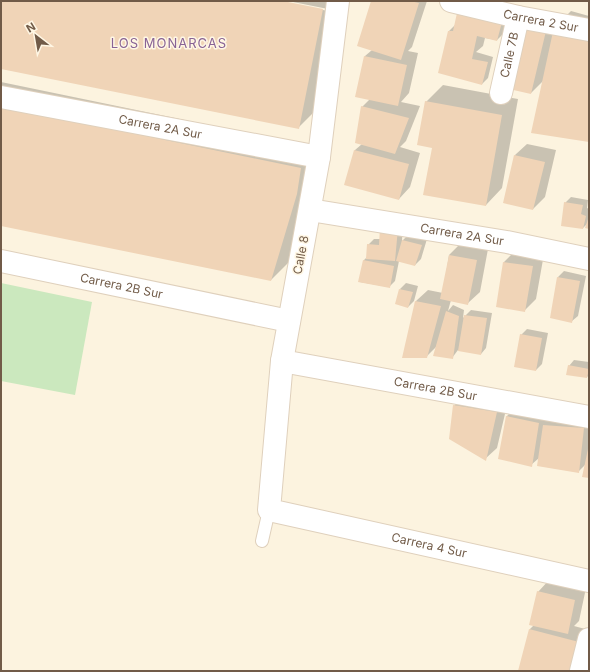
<svg xmlns="http://www.w3.org/2000/svg" width="590" height="672" viewBox="0 0 590 672" font-family="Inter,sans-serif">
<rect width="100%" height="100%" fill="#fcf3df"/>
<path fill="#cbe8be" d="M1,283L92,302L75,395L1,381Z"/>
<path fill="#0003" d="M1,1H278L328,11V9L288,1H337L315,111L298,128L1,68Z
M372,1H427L412,47L408,51L418,53L409,93L401,102L420,106L406,141L400,147L420,153L410,187L399,199L345,184L355,150L362,144V107L370,99L365,56L372,50Z
M571,11L589,16V142L543,81L531,93L525,26L555,27Z
M507,16L503,34L497,40L485,38L483,46L476,52L493,57L488,78L482,84L449,31L455,25Z
M1,82L320,148L291,260L271,280L1,225Z
M443,85L518,99L502,188L486,205L433,147L426,102Z
M527,144L556,150L545,197L533,209L515,155Z
M571,197L588,200L587,208L589,209V228L587,224L583,228L565,203Z
M403,222L402,241L409,234L427,239L421,259L415,265L399,261L395,281L389,287L360,282L364,260L367,257L368,245L374,239H381Z
M461,243L488,249L480,292L468,303L451,300L448,311L453,305L464,310L463,318L471,310L492,313L486,348L481,354L458,350L452,358L437,346L426,357L416,301L428,290L443,293L449,255Z
M516,250L544,254L536,299L524,311L497,306L504,262Z
M564,271L586,276L578,316L572,321L558,277Z
M406,283L418,286L414,301L408,307L400,289Z
M527,329L548,333L542,364L536,370L521,335Z
M574,360L589,362V375L587,377L569,366Z
M465,394L508,401L497,448L485,459L454,406Z
M518,405L550,412L548,421L555,414L589,416V477L586,464L578,472L539,458L531,465L506,417Z
M549,580L586,588L579,621L574,626L589,630L579,671H519L530,629L534,625L538,592Z"/>
<path fill="#f0d4b7" d="M1,1H283L323,9L299,129L1,69Z
M371,1H410L419,3L401,60L357,46Z
M457,13L502,22L497,41L477,36L472,59L488,62L482,85L438,73L448,31H453Z
M524,26L546,31L531,94L509,89Z
M554,27L589,36V142L531,133Z
M364,56L407,65L398,106L355,97Z
M425,101L502,115L486,206L423,195L432,148L417,145Z
M1,106L301,168L297,194L271,281L1,226Z
M361,106L409,118L395,154L355,143Z
M354,150L409,164L399,200L344,185Z
M514,155L545,162L533,210L503,203Z
M564,202L583,205L581,214L586,216L583,229L561,226Z
M589,216V229L585,228Z
M380,227L398,228L395,261L366,259L367,244L379,245Z
M402,240L422,245L415,266L396,261Z
M449,255L477,260L468,305L440,299Z
M363,260L394,266L390,288L358,282Z
M503,262L533,266L525,312L496,307Z
M557,277L580,281L572,323L550,318Z
M399,289L413,292L408,308L395,304Z
M415,301L441,306L427,358H402Z
M446,311L459,316L453,359L433,356Z
M464,315L487,318L481,355L458,351Z
M520,334L542,338L536,371L514,367Z
M568,365L589,369L587,378L566,375Z
M453,405L497,412L486,461L449,439Z
M506,416L539,423L532,467L498,459Z
M543,425L584,428L579,473L537,466Z
M588,449H589V478L582,477Z
M537,591L575,600L568,634L529,625Z
M529,629L579,642L571,671H518Z"/>
<g fill="none" stroke-linecap="round" stroke-linejoin="round">
<defs>
<path id="service" d="M262,541L269,510"/>
<g id="minor">
<path id="s1" d="M338,1L319,157L282,361L269,510L589,581"/>
<path id="s2" d="M451,1L518,17L589,30"/>
<path id="s3" d="M501,93L518,17"/>
<path id="s4" d="M1,97L319,157"/>
<path id="s5" d="M310,210L507,242L589,259"/>
<path id="s6" d="M1,261L289,321"/>
<path id="s7" d="M282,361L589,417"/>
<path d="M581,671L589,639"/>
</g>
</defs>
<use href="#service" stroke="#dfd0bc" stroke-width="14"/>
<use href="#minor" stroke="#dfd0bc" stroke-width="24"/>
<use href="#service" stroke="#fff" stroke-width="12"/>
<use href="#minor" stroke="#fff" stroke-width="22"/>
</g>
<g text-anchor="middle" stroke-width="3" stroke-linejoin="round" paint-order="stroke">
<g font-size="12" fill="#715b48" stroke="#fff7e5">
<text dy="4" stroke="none"><textPath href="#s2" startOffset="92">Carrera 2 Sur</textPath></text>
<text dy="4" stroke="none"><textPath href="#s3" startOffset="39">Calle 7B</textPath></text>
<text dy="4" stroke="none"><textPath href="#s4" startOffset="162">Carrera 2A Sur</textPath></text>
<text dy="4" stroke="none"><textPath href="#s5" startOffset="154">Carrera 2A Sur</textPath></text>
<text transform="translate(301 255) rotate(-79)" y="4">Calle 8</text>
<text dy="4" stroke="none"><textPath href="#s6" startOffset="123">Carrera 2B Sur</textPath></text>
<text dy="4" stroke="none"><textPath href="#s7" startOffset="156">Carrera 2B Sur</textPath></text>
<text dy="4" stroke="none"><textPath href="#s1" startOffset="678">Carrera 4 Sur</textPath></text>
</g>
<g font-size="13" letter-spacing="1" fill="#896395" stroke="#fff7e5">
<text x="169" y="48">LOS MONARCAS</text>
</g>
</g>
<rect width="590" height="672" fill="none" stroke="#715b48" stroke-width="4"/>
<g transform="translate(36 36) rotate(329)" stroke="#fff7e5" stroke-width="3" paint-order="stroke">
<path d="M0-3L7 15L0 10L-7 15Z" fill="#715b48"/>
<text y="-6" font-size="11" font-weight="bold" text-anchor="middle" fill="#715b48">N</text>
</g>
</svg>
